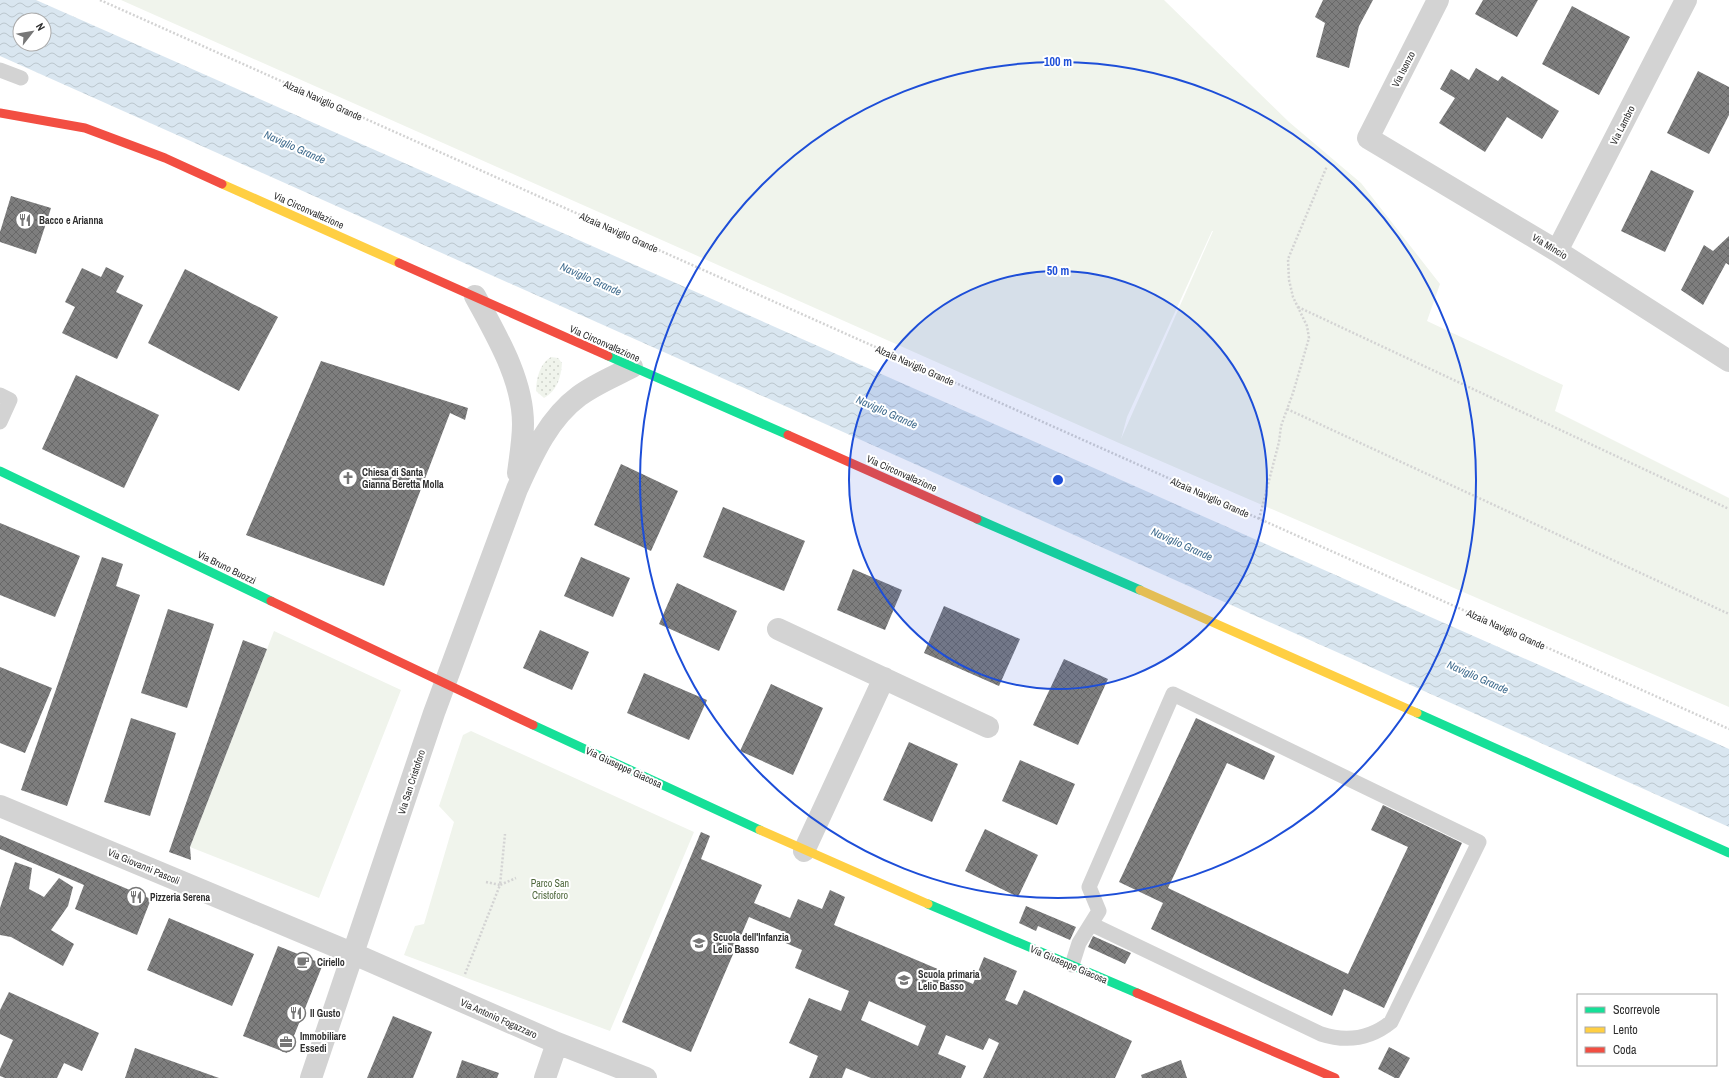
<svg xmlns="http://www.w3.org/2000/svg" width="1729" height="1078" viewBox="0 0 1729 1078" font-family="'Archivo Narrow',sans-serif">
<defs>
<pattern id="grass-dots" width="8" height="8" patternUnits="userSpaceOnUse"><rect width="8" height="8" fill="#f0f4ec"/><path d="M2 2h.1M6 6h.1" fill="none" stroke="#ced2cb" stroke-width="1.8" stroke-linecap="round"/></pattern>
<pattern id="water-waves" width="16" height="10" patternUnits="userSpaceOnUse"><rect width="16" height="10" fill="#d9e6f0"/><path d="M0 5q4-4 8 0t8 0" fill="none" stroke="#bbc6ce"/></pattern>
<pattern id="building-cross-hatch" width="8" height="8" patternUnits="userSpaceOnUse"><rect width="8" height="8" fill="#7e7e7e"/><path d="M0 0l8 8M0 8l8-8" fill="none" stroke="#686868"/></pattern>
</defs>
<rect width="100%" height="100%" fill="#fff"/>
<path fill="url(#grass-dots)" d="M551,357L558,358L562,363C561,377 557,391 544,398L536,391C536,379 540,363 551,357Z"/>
<path fill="#f0f4ec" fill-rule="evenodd" d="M121,0H1164L1289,122L1361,183L1440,284L1427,321L1563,385L1555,411L1729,498V707L1119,443ZM1212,231H1213L1121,439L1127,417Z
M274,631L401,690L319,898L190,847Z
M471,731L694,832L610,1031L404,955L415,926L424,924L454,822L439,806L463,735Z"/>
<path fill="url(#water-waves)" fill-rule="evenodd" d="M0,0H36L1729,749V827L0,56ZM20,20H44V44H20Z"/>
<path fill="url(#building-cross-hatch)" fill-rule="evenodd" d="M1323,0H1373L1359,26L1349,68L1316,57L1325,23L1315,17Z
M1483,0H1538L1517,37L1475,14Z
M1572,6L1630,37L1599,95L1542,64Z
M1476,68L1498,81L1502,76L1559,111L1542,139L1507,117L1485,152L1439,123L1455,98L1440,89L1451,69L1469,80Z
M1698,71L1729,87V115L1709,154L1667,133Z
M1651,170L1694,191L1665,252L1621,231Z
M11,196L51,208L36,254L0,242V232Z
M1729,236V265L1726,263L1703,305L1681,290L1704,245L1713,251Z
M106,267L124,276L116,292L143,305L117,359L62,333L75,307L65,302L82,268L101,277Z
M185,269L278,317L239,391L148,343Z
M321,361L468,408L465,420L450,413L384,586L246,535Z
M76,375L159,415L124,488L42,449Z
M621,464L678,491L651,551L594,525Z
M723,507L805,541L784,591L703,557Z
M0,523L80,556L55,617L0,595Z
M102,557L123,564L116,586L140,595L67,806L21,790Z
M581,557L630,578L613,617L564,596Z
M853,569L902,590L885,630L837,610Z
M677,583L737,611L719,651L659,624Z
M944,606L1020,639L999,686L924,653Z
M168,609L214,624L187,708L141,693Z
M540,630L589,652L572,690L523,668Z
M243,640L267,649L190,847L191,860L169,852Z
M1064,659L1108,679L1078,745L1033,725Z
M0,667L52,688L25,753L0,743Z
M644,673L707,700L689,740L627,713Z
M771,684L823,708L793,775L740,751Z
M131,718L176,733L150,816L104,802Z
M1196,718L1275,756L1264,780L1227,763L1168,888L1348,974L1408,847L1371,830L1383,805L1462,843L1384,1008L1344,989L1332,1016L1151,929L1163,903L1119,882Z
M909,742L958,764L932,822L883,800Z
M1020,760L1075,784L1057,825L1002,801Z
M985,829L1038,855L1018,897L965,871Z
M701,832L710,836L701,859L762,885L754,903L790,918L798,899L822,909L830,890L845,897L834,925L973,984L984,957L1017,971L1005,1000L1017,1005L1024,990L1132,1041L1115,1078H983L999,1043L989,1038L983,1050L946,1035L938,1054L966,1066L961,1078H871L846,1068L842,1078H809L818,1056L789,1043L809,998L841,1011L849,991L795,968L802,950L781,941L784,932L749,917L691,1052L622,1022ZM869,1001L926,1026L918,1046L861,1020Z
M0,835L151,899L137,935L75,909L84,885L0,849Z
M15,862L32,868L29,889L44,897L59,878L73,887L68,906L51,930L74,944L63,966L11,937L0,935V908Z
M1026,906L1076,927L1070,940L1038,926L1036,931L1019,923Z
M169,918L254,954L232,1006L147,970Z
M1093,936L1131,953L1125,964L1088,947Z
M278,946L323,964L287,1053L243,1036Z
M9,992L99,1033L82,1071L64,1063L57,1078H5L0,1076V1069L13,1040L0,1034V1010Z
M393,1016L432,1032L413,1078H367Z
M1389,1047L1410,1058L1399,1078H1395L1378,1069Z
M135,1048L219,1078H125Z
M462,1060L499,1073L497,1078H456Z
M1181,1060L1187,1078H1142L1141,1075Z"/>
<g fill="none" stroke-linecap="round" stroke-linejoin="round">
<path stroke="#d3d3d3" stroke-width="2.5" stroke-dasharray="2 2" stroke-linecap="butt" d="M100,0L1729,729
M1298,307L1729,509
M1287,409L1729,614
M1259,519L1279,442L1281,426L1293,393L1309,338L1307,326L1293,297L1289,280L1288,259L1327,166
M486,882L500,885L505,834
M465,974L500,885L516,878"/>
<path stroke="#d3d3d3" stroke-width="15" d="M0,70L21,78
M0,395L10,400L0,422
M1072,965L1079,943L1099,911L1089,887L1173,694L1479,842L1391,1022C1370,1039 1346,1042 1321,1034L1091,924"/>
<path stroke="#d3d3d3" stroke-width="22" d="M1438,0L1368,138L1557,251L1729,361
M1557,251L1686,0
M475,296C496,335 523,379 523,424C523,440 520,457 518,473
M778,629L988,727
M0,806L354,954L557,1043L646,1078
M804,851L884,678
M311,1078L434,713L517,489C532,456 548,419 579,396C595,384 615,376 632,367
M545,1078L557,1043"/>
<path stroke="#16e098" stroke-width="9" d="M608,356L788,435
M0,471L271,601
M977,519L1140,590
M1417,713L1729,853
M533,725L760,830
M928,904L1137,993"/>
<path stroke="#ffcf43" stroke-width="9" d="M222,184L399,263
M1140,590L1417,713
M760,830L928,904"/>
<path stroke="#f24e42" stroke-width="9" d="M0,113L85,128L165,158L222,184
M399,263L608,356
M788,435L977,519
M271,601L533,725
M1137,993L1335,1078"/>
</g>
<circle cx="1058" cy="480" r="209" fill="#1d4ed8" fill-opacity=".12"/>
<g fill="none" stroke="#1d4ed8" stroke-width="2">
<circle cx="1058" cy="480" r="209"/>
<circle cx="1058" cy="480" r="418"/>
</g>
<defs>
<symbol id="restaurant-ring" viewBox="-11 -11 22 22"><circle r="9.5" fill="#fff" stroke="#777" stroke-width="1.5"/><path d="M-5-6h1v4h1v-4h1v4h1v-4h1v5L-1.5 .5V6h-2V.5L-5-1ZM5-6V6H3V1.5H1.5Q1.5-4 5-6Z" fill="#777"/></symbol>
<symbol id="church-ring" viewBox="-11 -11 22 22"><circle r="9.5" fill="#fff" stroke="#777" stroke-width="1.5"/><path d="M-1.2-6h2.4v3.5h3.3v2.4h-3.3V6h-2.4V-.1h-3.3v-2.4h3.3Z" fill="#777"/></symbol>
<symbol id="school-ring" viewBox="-11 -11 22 22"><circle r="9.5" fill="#fff" stroke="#777" stroke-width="1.5"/><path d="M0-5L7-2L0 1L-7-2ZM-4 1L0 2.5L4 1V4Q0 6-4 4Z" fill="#777"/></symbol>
<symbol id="cafe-ring" viewBox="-11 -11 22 22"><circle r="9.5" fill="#fff" stroke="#777" stroke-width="1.5"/><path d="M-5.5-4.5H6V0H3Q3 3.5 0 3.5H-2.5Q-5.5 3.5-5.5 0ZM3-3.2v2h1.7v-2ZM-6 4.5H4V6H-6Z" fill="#777"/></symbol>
<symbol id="office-ring" viewBox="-11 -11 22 22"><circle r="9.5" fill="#fff" stroke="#777" stroke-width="1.5"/><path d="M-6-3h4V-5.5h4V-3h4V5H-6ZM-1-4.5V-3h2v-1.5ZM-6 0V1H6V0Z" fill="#777"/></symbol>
</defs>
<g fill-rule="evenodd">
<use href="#restaurant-ring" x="14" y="209" width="22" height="22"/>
<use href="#church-ring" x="337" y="467" width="22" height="22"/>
<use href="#restaurant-ring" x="125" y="886" width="22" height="22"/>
<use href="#school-ring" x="688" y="932" width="22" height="22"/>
<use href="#cafe-ring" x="292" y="951" width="22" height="22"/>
<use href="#school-ring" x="893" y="969" width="22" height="22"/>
<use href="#restaurant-ring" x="285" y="1002" width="22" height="22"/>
<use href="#office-ring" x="275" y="1031" width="22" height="22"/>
</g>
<g text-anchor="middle" stroke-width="4" stroke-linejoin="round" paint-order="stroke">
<g font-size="10" fill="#2e2e2e" stroke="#fff">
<text transform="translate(1403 69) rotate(-63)" y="4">Via Isonzo</text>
<text transform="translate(323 100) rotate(24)" y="4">Alzaia Naviglio Grande</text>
<text transform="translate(1622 125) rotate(-63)" y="4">Via Lambro</text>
<text transform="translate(309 210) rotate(24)" y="4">Via Circonvallazione</text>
<text transform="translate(619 232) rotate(24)" y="4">Alzaia Naviglio Grande</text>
<text transform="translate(1550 246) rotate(31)" y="4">Via Mincio</text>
<text transform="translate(605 343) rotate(24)" y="4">Via Circonvallazione</text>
<text transform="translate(915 365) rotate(24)" y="4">Alzaia Naviglio Grande</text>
<text transform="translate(902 473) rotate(24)" y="4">Via Circonvallazione</text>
<text transform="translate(1210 497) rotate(24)" y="4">Alzaia Naviglio Grande</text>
<text transform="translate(227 567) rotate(26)" y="4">Via Bruno Buozzi</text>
<text transform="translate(1506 629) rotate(24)" y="4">Alzaia Naviglio Grande</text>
<text transform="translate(624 767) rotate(25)" y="4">Via Giuseppe Giacosa</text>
<text transform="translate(411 782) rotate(-72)" y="4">Via San Cristoforo</text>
<text transform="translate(144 866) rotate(23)" y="4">Via Giovanni Pascoli</text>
<text transform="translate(1069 964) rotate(23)" y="4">Via Giuseppe Giacosa</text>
<text transform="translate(499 1018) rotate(24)" y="4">Via Antonio Fogazzaro</text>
</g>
<g font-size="10" font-weight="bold" fill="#2e2e2e" stroke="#fff" text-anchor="start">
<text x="39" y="224">Bacco e Arianna</text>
<text x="362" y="476">Chiesa di Santa<tspan x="362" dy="12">Gianna Beretta Molla</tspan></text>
<text x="150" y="901">Pizzeria Serena</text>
<text x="713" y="941">Scuola dell'Infanzia<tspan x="713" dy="12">Lelio Basso</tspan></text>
<text x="317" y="966">Ciriello</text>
<text x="918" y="978">Scuola primaria<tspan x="918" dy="12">Lelio Basso</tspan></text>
<text x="310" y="1017">Il Gusto</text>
<text x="300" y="1040">Immobiliare<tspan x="300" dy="12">Essedi</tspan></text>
</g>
<g font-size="10" fill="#4f683d" stroke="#fff">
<text x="550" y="887">Parco San<tspan x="550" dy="12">Cristoforo</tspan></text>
</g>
<g font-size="11" font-style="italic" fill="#3f6b8d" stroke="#fff">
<text transform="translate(295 147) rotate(24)" y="4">Naviglio Grande</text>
<text transform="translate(591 279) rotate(24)" y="4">Naviglio Grande</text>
<text transform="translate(887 412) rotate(24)" y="4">Naviglio Grande</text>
<text transform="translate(1182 544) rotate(24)" y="4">Naviglio Grande</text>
<text transform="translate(1478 677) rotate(24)" y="4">Naviglio Grande</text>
</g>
</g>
<circle cx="1058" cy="480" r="6" fill="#1d4ed8" stroke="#fff" stroke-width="2"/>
<g font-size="12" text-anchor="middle" font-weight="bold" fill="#1d4ed8" stroke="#fff" stroke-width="4" stroke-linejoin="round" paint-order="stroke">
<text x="1058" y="66">100 m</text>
<text x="1058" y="275">50 m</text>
</g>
<rect x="1577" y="994" width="140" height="72" fill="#ffffff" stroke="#ababab"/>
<rect x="1585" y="1007" width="20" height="6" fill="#16e098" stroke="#ababab"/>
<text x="1613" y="1014" font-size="12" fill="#2e2e2e">Scorrevole</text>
<rect x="1585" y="1027" width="20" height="6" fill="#ffcf43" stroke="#ababab"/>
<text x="1613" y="1034" font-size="12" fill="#2e2e2e">Lento</text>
<rect x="1585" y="1047" width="20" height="6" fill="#f24e42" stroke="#ababab"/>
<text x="1613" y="1054" font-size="12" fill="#2e2e2e">Coda</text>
<g transform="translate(32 32) rotate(59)"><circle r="19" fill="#ffffff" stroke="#ababab"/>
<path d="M0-3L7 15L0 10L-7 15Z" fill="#777777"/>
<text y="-6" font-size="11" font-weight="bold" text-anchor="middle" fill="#2e2e2e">N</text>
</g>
</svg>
